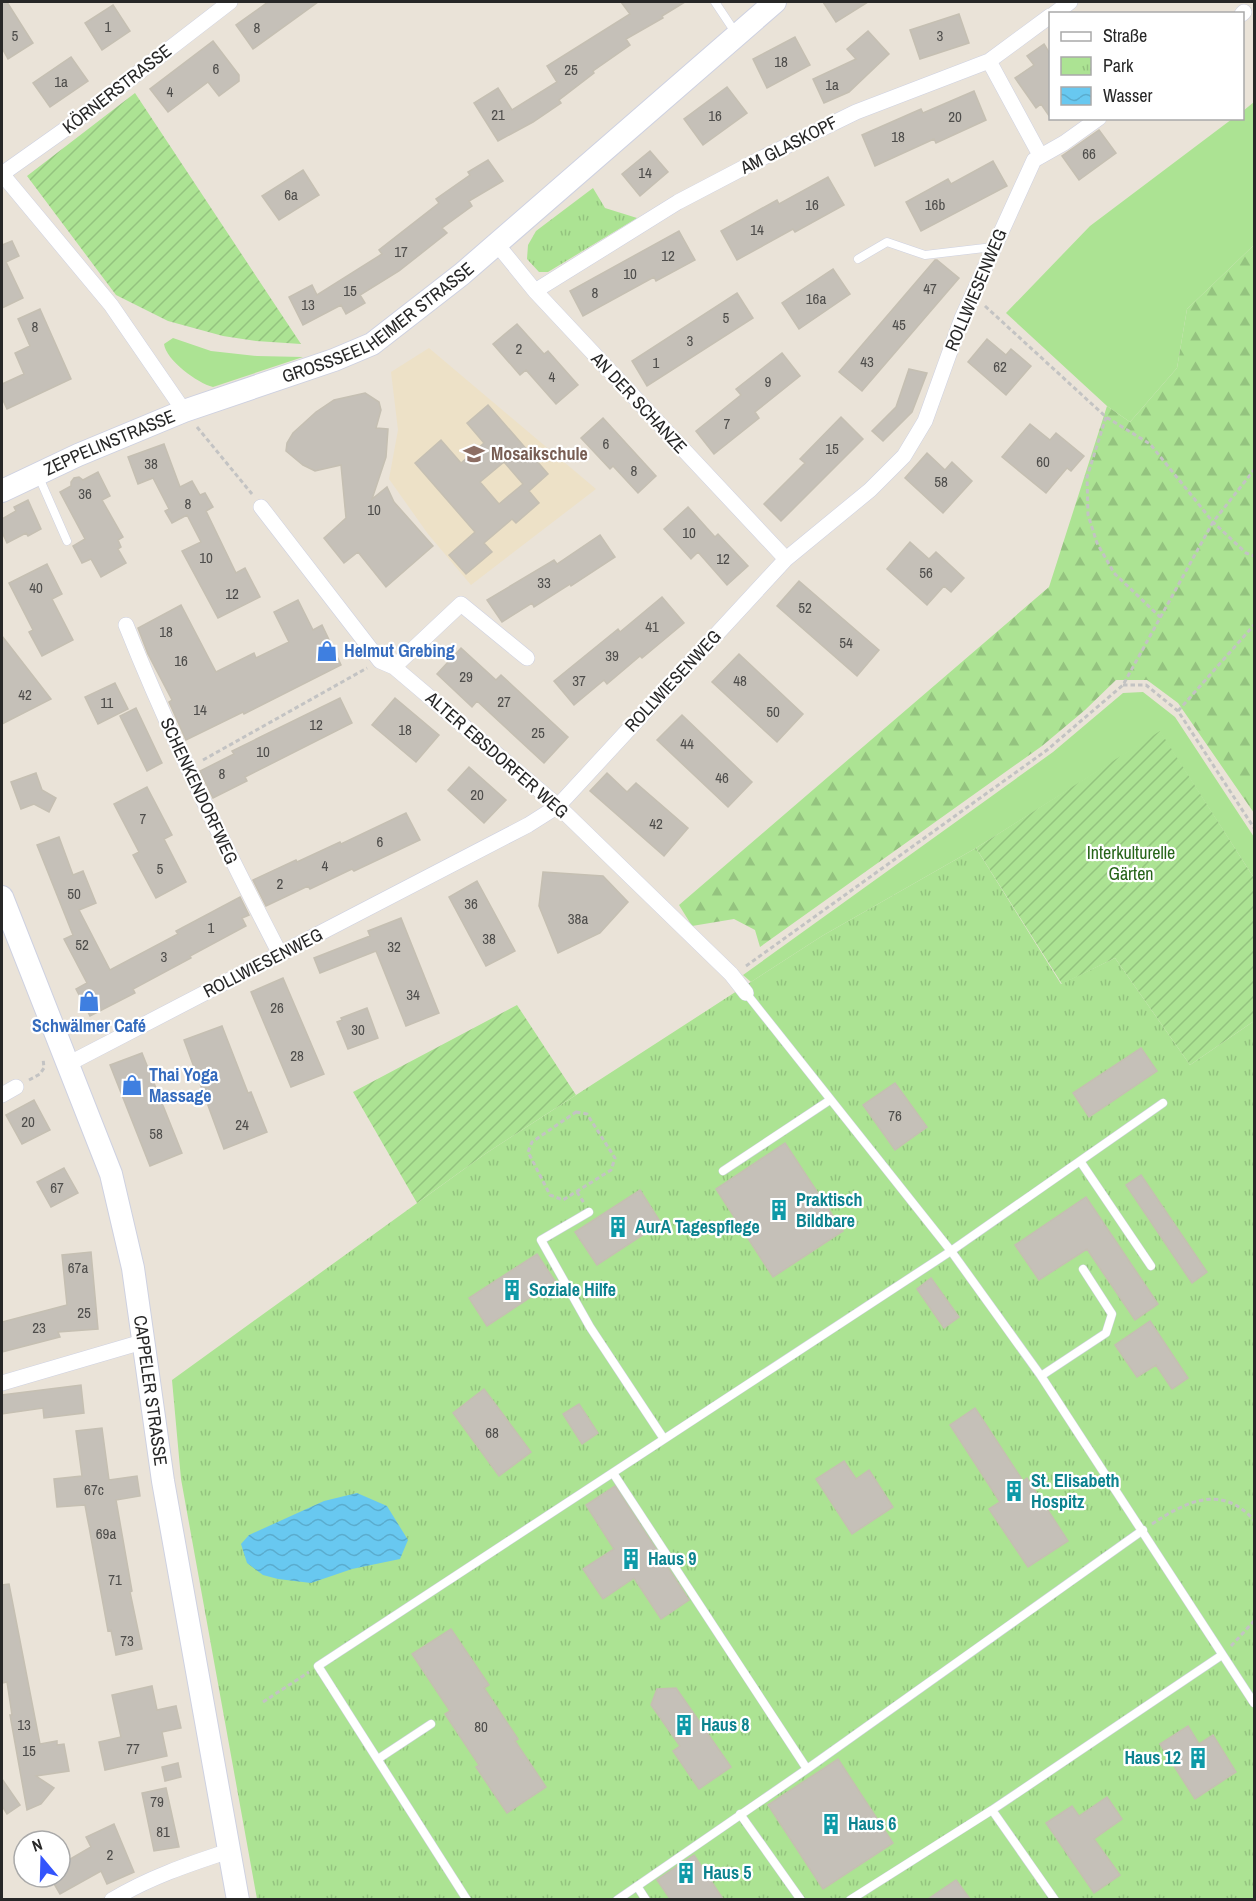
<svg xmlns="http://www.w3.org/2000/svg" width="1256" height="1901" viewBox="0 0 1256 1901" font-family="'Archivo Narrow',sans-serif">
<defs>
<pattern id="forest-firs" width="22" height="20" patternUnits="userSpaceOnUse" patternTransform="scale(1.5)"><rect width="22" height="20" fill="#ace393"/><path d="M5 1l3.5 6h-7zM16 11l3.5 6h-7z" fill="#94c37f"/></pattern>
<pattern id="park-tufts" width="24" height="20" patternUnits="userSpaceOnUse" patternTransform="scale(1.5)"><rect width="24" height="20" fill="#ace393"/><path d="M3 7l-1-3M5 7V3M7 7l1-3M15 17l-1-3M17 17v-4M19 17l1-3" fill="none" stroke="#94c37f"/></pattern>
<pattern id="garden-furrows" width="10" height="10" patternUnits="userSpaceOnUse" patternTransform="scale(1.5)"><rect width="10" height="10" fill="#ace393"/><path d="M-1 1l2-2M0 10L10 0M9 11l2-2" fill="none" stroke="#94c37f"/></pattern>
<pattern id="water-waves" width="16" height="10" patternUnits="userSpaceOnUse" patternTransform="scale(1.5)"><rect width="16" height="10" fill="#68c8f0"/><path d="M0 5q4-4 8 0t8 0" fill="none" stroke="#5aacce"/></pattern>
</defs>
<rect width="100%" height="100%" fill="#eae3d8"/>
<path fill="#ede1c7" d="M429,348L596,489L471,585L428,534L389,479L398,430L391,372Z"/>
<path fill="#ace393" d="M1254,102V245L1187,309L1177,368L1130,422L1107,406L1006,313L1090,226L1232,119L1242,118L1243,111Z
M173,338L211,351L257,356L303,357L213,387C197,383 166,360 164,344Z
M1143,692L1175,717L1254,837V878L1160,732L976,848L822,936L751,982L743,975L1053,752L1123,693Z"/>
<path fill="url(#forest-firs)" d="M1254,245V813L1178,703L1147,680H1116L1085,710L1042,746L760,947L755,930L734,919L692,926L679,905L1049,587L1107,406L1130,422L1177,368L1187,309Z"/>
<path fill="url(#park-tufts)" d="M593,188L605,208L637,218L548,272H539L527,259L528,245L536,231Z
M976,848L1061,984L1115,958L1190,1065L1254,1021V1899H257L181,1479L172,1380L485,1154L822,936Z"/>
<path fill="url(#garden-furrows)" d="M135,93L301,344L256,341L223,336L168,321L116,295L27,176Z
M1160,731L1254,878V1021L1190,1065L1115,958L1062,984L976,848Z
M517,1005L576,1095L485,1154L417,1203L353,1092Z"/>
<path fill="url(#water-waves)" d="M357,1493L387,1506L408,1540L400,1559L352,1569L311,1583L278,1579L263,1575L247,1563L241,1544L249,1535L324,1501Z"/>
<path fill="#c5c0b8" stroke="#c5bfb2" stroke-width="1.5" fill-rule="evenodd" d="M2,2H7L33,43L8,59L2,48Z
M268,2H318L253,49L236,25Z
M621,2H685L662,16L663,18L626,39L630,45L593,71L594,73L559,100L561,103L533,122L498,141L474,103L498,88L512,110L557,82L547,66L630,14Z
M823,2H868L836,22Z
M113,5L130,31L102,50L85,23Z
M959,14L969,43L920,59L910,30Z
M868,31L889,54L849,92L824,103L813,79L856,59L847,49Z
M795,37L810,65L767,88L753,59Z
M213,41L239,75V81L219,96L208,82L168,112L150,89Z
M1044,44L1050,54V117L1041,104L1036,108L1015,78L1034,65L1027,56Z
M71,57L88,81L50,107L33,83Z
M727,87L747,113L703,145L684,119Z
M974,91L986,120L936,143L934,139L875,166L862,135L921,109L923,113Z
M1099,130L1116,153L1079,180L1062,156Z
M650,151L668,172L640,196L622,174Z
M488,160L503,181L469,201L472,206L442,228L447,233L399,271L360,295L365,303L346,314L341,305L303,325L289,297L312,285L317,295L382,254L379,250L439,203L436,199L470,175L468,172Z
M993,161L1007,186L921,231L906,202L948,179L951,184Z
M303,170L319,195L279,220L262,196Z
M828,177L844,205L795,232L793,229L737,260L721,231L777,200L779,204Z
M679,231L695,260L656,281L654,277L583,316L570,291Z
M12,241L19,256L6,262L23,298L2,308V245Z
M935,260H937L959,278L862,391L839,372Z
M833,269L850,294L799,329L782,303Z
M737,293L753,318L647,386L632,361Z
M40,309L71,379L7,409L2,398V384L24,374L15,353L30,346L18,319Z
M517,324L544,354L548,351L578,385L556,404L526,370L520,375L493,344Z
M987,339L1006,355L1011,349L1031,366L1006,395L968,362Z
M782,353L800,376L755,412L759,418L714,454L696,431L741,395L736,389Z
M909,369L927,373L912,412L883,441L872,431L896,407Z
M365,393L379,402L381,410L376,428L388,429L386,457L372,499L387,487L394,502L433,546L386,587L358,552L344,563L324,538L346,518L341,465L315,471L303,465L286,451L287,443L293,433L316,412L334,400Z
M488,405L548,474L529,491L539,503L516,523L512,519L484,543L492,552L466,574L449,555L475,532L415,463L441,440L461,463L484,443L467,423ZM504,462L523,484L499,504L480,482Z
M841,417L863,439L781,521L764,504L805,463L800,459Z
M603,418L656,476L638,493L613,466L610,469L581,438Z
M1030,424L1050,440L1056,433L1084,456L1071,471L1067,468L1046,493L1002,457Z
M164,444L180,487L192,481L200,495L205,493L213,507L206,511L236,573L245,568L260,597L218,618L182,551L201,542L187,515L172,523L165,511L169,509L153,478L138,484L128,457Z
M927,453L945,470L952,462L972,481L943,513L905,478Z
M98,472L110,496L102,500L123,537L118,540L121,547L118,549L126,563L101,577L91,559L82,563L73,546L85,539L60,492L71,486V482L74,478L79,477L83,480Z
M28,500L41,529L28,536L26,533L7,543L2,532V519L16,511L14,507Z
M688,507L715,537L718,534L748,566L727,585L698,552L691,559L664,529Z
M600,535L615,557L571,586L570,584L534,607L532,603L502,622L487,600L554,560L557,564Z
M910,542L929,559L936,552L964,578L951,592L944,586L927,605L887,569Z
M47,564L62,594L52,599L73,640L42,656L29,632L33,630L9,583Z
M799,581L879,650L857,676L777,606Z
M662,597L684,623L642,658L640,656L607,684L604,680L574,705L554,681L618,629L620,632Z
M298,600L313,630L322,625L341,665L244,714L243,712L186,740L169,702L172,700L148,654L138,628L181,605L216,672L254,653L256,658L289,642L274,612Z
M2,636L51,699L2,724Z
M461,648L496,680L501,675L568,737L544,763L477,701L472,707L437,674Z
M739,654L803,714L777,742L712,682Z
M115,683L128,709L98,724L85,697Z
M340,698L352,723L245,777L247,781L213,798L200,771L234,754L232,751Z
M395,698L439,735L416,762L372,725Z
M136,708L162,763L147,771L120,716Z
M682,715L752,782L728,807L657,740Z
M469,767L506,800L484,823L448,790Z
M36,773L42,790L56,798L49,812L34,804L21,809L11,782Z
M607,773L627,792L636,783L688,828L664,856L590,791Z
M147,787L172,835L164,839L186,882L156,898L133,855L139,852L114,804Z
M406,813L420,840L354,871L352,869L310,889L308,886L266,906L253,880L296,860L297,862L340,842L341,844Z
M59,837L73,875L83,871L96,903L79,910L110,970L178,934L176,931L240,897L249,915L242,918L246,926L190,956L191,958L133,989L135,993L90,1016L76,989L87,983L64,939L73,935L37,845Z
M543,872L603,876L628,902L600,933L558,953L539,906Z
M477,881L515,951L486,966L449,897Z
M401,918L439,1013L406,1026L376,951L320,973L314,958L370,936L368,931Z
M283,978L324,1074L291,1087L251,992Z
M367,1008L378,1038L348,1049L337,1022L342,1020L341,1018Z
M222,1026L248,1093L251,1092L267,1132L224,1149L184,1040Z
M1141,1048L1157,1071L1089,1117L1073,1093Z
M142,1053L182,1153L150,1166L110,1065Z
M895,1083L927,1127L895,1150L863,1105Z
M34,1100L50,1130L22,1144L6,1115Z
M785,1143L843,1231L773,1277L716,1189Z
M64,1168L78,1193L51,1207L37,1182Z
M1141,1175L1207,1272L1192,1283L1126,1185Z
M640,1190L661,1223L597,1265L575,1232Z
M1086,1197L1158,1304L1135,1320L1087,1249L1039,1280L1015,1245Z
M91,1252L98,1329L58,1332L60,1337L2,1352V1322L67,1305L62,1255Z
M537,1254L555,1281L487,1326L469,1298Z
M931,1278L959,1317L944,1328L917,1289Z
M1150,1321L1188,1378L1172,1389L1156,1365L1137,1377L1115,1345Z
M81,1385L84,1413L44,1418L43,1408L2,1414V1395Z
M484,1389L531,1452L499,1476L453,1413Z
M579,1404L598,1433L582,1444L563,1414Z
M975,1408L1023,1481L1027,1478L1068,1541L1028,1567L989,1509L1000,1502L950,1425Z
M102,1428L109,1480L137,1476L140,1496L116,1500L132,1591L130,1592L142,1649L116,1655L111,1630L108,1631L85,1505L57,1507L54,1479L82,1476L76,1431Z
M844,1461L856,1479L869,1470L893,1507L852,1534L816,1479Z
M615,1486L689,1600L661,1619L634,1578L603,1599L583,1569L614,1549L586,1505Z
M9,1584L40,1744L57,1741V1745L64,1744L69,1771L36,1776L54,1788L41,1804L27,1810L10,1715H12L7,1682L2,1683V1585Z
M451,1629L489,1685L484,1688L518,1739L515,1741L546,1787L507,1813L476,1767L479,1765L445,1714L450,1711L412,1654Z
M152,1686L157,1710L176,1706L181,1728L162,1732L167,1756L105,1770L99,1742L121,1737L112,1695Z
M676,1688L731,1767L699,1789L673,1751L680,1746L651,1705L657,1689Z
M1188,1726L1199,1744L1213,1735L1236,1772L1195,1799L1160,1744Z
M838,1759L893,1843L823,1889L768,1805Z
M178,1763L181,1777L165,1781L162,1767Z
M2,1779L20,1805L7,1814L2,1806Z
M166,1788L179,1847L154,1851L142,1793Z
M1107,1797L1122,1819L1094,1839L1120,1875L1094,1893L1046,1823L1072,1806L1079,1816Z
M114,1824L134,1872L107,1884L101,1871L60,1894L50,1877H60V1865L91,1847L86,1837Z
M694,1855L723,1899H670L657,1880Z
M956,1880L970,1899H928Z"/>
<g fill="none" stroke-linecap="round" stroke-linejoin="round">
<defs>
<path id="lane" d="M715,2L735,32
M858,259L887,242L925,255L993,247
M38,475L67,541
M746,993L951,1251L1163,1103
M1080,1161L1151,1266
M723,1171L830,1100
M589,1212L541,1240L590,1327L664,1439
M1041,1376L1106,1333L1112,1314L1083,1269
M613,1473L807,1769
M378,1759L431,1724
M992,1810L1055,1900
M740,1814L801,1900
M637,1886L646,1900
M467,1900L318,1666L951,1251L1041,1376L1254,1703
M617,1900L807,1769L1143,1530
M850,1900L992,1810L1222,1655"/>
<path id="street" d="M1054,14L1070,2
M1242,14L1244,12
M989,61L1040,155
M2,174L111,305L184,411
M2,174L64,130L230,2
M496,243L535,291L786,559
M535,291L678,202L762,158L856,112L989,61L1050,16
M261,507L380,661L394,667L558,806L731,974L746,993
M126,625C171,738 224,846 280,954
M394,667L461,604L527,658
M68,1064L528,825L558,806L786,559L870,490L904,456L925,421L962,318L1034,160L1064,143L1099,118
M2,1095L16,1087
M2,1383L142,1342
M112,1900C148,1878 189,1864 229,1851"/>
<g id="secondary">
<path id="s1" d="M2,491L78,455L184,411L334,360L372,344L462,274L775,2"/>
<path id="s2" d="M2,897L111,1174L133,1268L163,1481L238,1900"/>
</g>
</defs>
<use href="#lane" stroke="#ced1e1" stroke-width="9"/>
<use href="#street" stroke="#ced1e1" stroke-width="16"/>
<use href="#secondary" stroke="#ced1e1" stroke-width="24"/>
<path stroke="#c3c3c3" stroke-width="3" stroke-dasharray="4.5 3" stroke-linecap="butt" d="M985,306L1106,417L1150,444L1213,522L1246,553L1254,556
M1106,417L1087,477L1088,515L1097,543L1114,573L1160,617
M197,427L252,494
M1123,685H1146L1178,711L1254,828
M1178,711L1254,625
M203,760L367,668
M746,966L1047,750L1123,685L1213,522L1254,470
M29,1080L40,1074L44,1068L43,1058
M576,1112L587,1114L615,1158L611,1170L563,1200L550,1195L528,1152L532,1142Z
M577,1192L584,1203
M1152,1524C1187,1501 1221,1484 1254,1520
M1231,1646L1254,1621
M263,1702L309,1672"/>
<use href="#lane" stroke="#fff" stroke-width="8"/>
<use href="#street" stroke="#fff" stroke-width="15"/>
<use href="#secondary" stroke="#fff" stroke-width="22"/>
</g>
<defs>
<symbol id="school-bare" viewBox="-9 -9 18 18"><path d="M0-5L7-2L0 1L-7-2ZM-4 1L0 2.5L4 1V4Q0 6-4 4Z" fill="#8d6e63" stroke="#fff" stroke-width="2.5" paint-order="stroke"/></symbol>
<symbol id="shop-bare" viewBox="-9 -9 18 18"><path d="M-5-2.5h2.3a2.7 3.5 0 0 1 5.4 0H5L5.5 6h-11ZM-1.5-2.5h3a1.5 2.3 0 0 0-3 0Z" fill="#3f7fe0" stroke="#fff" stroke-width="2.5" paint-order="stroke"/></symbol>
<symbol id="building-bare" viewBox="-9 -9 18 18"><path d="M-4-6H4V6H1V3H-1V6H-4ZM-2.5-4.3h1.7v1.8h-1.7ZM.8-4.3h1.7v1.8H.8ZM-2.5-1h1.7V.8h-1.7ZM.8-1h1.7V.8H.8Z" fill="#0f9aa8" stroke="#fff" stroke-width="2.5" paint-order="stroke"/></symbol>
</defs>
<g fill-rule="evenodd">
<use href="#school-bare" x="459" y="439" width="30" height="30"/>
<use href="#shop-bare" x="312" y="636" width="30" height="30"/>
<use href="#shop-bare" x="74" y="986" width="30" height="30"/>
<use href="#shop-bare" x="117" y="1070" width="30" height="30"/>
<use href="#building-bare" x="764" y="1195" width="30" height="30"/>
<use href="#building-bare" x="603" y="1212" width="30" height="30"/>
<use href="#building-bare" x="497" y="1275" width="30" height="30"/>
<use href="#building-bare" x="999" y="1476" width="30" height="30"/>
<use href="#building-bare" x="616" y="1544" width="30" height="30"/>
<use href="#building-bare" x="669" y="1710" width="30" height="30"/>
<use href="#building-bare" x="1183" y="1743" width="30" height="30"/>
<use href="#building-bare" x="816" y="1809" width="30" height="30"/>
<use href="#building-bare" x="671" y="1858" width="30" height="30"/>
</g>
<g text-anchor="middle" stroke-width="4.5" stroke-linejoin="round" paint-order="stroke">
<g font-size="15" fill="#4e4d4b">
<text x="108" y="32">1</text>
<text x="257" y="33">8</text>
<text x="15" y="41">5</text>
<text x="940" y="41">3</text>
<text x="781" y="67">18</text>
<text x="216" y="74">6</text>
<text x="571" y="75">25</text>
<text x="61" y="87">1a</text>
<text x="832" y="90">1a</text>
<text x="170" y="97">4</text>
<text x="498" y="120">21</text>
<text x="715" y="121">16</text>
<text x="955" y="122">20</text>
<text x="898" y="142">18</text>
<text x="1089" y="159">66</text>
<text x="645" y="178">14</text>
<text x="291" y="200">6a</text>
<text x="812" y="210">16</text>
<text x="935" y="210">16b</text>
<text x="757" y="235">14</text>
<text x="401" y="257">17</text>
<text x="668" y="261">12</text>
<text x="630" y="279">10</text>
<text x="930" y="294">47</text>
<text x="350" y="296">15</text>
<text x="595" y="298">8</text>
<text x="816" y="304">16a</text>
<text x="308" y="310">13</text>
<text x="726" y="323">5</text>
<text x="899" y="330">45</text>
<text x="35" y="332">8</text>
<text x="690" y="346">3</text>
<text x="519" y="354">2</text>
<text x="867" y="367">43</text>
<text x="656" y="368">1</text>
<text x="1000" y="372">62</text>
<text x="552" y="382">4</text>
<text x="768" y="387">9</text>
<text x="727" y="429">7</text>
<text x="606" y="449">6</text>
<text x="832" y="454">15</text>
<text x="1043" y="467">60</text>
<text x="151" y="469">38</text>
<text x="634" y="476">8</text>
<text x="941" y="487">58</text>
<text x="85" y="499">36</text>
<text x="188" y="509">8</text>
<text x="374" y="515">10</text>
<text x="689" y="538">10</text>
<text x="206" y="563">10</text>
<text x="723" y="564">12</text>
<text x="926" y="578">56</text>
<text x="544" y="588">33</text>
<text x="36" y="593">40</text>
<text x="232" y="599">12</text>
<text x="805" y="613">52</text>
<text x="652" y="632">41</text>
<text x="166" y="637">18</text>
<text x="846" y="648">54</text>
<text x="612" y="661">39</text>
<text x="181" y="666">16</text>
<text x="466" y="682">29</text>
<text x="579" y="686">37</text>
<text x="740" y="686">48</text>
<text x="25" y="700">42</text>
<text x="504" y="707">27</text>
<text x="107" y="708">11</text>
<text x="200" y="715">14</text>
<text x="773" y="717">50</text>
<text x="316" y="730">12</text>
<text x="405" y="735">18</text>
<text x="538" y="738">25</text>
<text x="687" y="749">44</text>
<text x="263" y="757">10</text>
<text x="222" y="779">8</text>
<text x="722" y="783">46</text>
<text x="477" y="800">20</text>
<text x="143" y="824">7</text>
<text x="656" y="829">42</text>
<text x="380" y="847">6</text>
<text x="325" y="871">4</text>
<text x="160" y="874">5</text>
<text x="280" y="889">2</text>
<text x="74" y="899">50</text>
<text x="471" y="909">36</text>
<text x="578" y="924">38a</text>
<text x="211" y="933">1</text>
<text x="489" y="944">38</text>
<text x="82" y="950">52</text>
<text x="394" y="952">32</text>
<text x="164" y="962">3</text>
<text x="413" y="1000">34</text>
<text x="277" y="1013">26</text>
<text x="358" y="1035">30</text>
<text x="297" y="1061">28</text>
<text x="895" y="1121">76</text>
<text x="28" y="1127">20</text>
<text x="242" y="1130">24</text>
<text x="156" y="1139">58</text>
<text x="57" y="1193">67</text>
<text x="78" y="1273">67a</text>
<text x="84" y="1318">25</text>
<text x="39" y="1333">23</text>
<text x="492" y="1438">68</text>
<text x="94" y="1495">67c</text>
<text x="106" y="1539">69a</text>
<text x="115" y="1585">71</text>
<text x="127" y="1646">73</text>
<text x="24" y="1730">13</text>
<text x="481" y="1732">80</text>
<text x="133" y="1754">77</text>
<text x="29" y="1756">15</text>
<text x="157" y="1807">79</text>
<text x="163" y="1837">81</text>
<text x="110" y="1860">2</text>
</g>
<g font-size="18" fill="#272727" stroke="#fff">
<text transform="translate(117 89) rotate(-38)" y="6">KÖRNERSTRASSE</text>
<text transform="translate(789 145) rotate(-27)" y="6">AM GLASKOPF</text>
<text transform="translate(976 290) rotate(-67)" y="6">ROLLWIESENWEG</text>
<text dy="6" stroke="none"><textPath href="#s1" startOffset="414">GROSSSEELHEIMER STRASSE</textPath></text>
<text transform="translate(639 403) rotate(47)" y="6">AN DER SCHANZE</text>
<text dy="6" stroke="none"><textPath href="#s1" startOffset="118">ZEPPELINSTRASSE</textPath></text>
<text transform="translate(673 681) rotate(-47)" y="6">ROLLWIESENWEG</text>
<text transform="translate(497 755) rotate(41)" y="6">ALTER EBSDORFER WEG</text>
<text transform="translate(199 791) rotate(65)" y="6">SCHENKENDORFWEG</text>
<text transform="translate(263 963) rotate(-27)" y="6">ROLLWIESENWEG</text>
<text dy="6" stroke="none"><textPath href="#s2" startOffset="518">CAPPELER STRASSE</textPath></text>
</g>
<g font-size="18" font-weight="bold" fill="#785e54" stroke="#fff" text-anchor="start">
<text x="491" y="460">Mosaikschule</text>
</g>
<g font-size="18" font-weight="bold" fill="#366cbe" stroke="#fff" text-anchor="start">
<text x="344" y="657">Helmut Grebing</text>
<text x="89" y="1032" text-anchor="middle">Schwälmer Café</text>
<text x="149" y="1081">Thai Yoga<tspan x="149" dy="21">Massage</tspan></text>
</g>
<g font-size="18" fill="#266418" stroke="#fff">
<text x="1131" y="859">Interkulturelle<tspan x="1131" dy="21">Gärten</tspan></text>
</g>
<g font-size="18" font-weight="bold" fill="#0d838f" stroke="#fff" text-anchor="start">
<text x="796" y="1206">Praktisch<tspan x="796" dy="21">Bildbare</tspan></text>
<text x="635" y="1233">AurA Tagespflege</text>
<text x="529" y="1296">Soziale Hilfe</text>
<text x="1031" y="1487">St. Elisabeth<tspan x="1031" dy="21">Hospitz</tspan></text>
<text x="648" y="1565">Haus 9</text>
<text x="701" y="1731">Haus 8</text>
<text x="1181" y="1764" text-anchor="end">Haus 12</text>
<text x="848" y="1830">Haus 6</text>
<text x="703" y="1879">Haus 5</text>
</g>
</g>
<rect width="1256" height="1901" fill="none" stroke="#272727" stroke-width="6"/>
<rect x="1049" y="12" width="195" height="108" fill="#ffffff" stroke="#a9a9a9" stroke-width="1.5"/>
<rect x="1061" y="32" width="30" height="9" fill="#ffffff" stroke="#a9a9a9" stroke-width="1.5"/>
<text x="1103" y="42" font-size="18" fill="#272727">Straße</text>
<rect x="1061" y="57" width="30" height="18" fill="url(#park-tufts)" stroke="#a9a9a9" stroke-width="1.5"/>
<text x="1103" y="72" font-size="18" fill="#272727">Park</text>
<rect x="1061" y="87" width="30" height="18" fill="url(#water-waves)" stroke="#a9a9a9" stroke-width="1.5"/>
<text x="1103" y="102" font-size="18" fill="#272727">Wasser</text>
<g transform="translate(42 1859) rotate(341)"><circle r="28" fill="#ffffff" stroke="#a9a9a9" stroke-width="1.5"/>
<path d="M0-4.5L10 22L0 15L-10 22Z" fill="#3354fc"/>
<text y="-9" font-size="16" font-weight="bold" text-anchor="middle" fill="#272727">N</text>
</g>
</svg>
